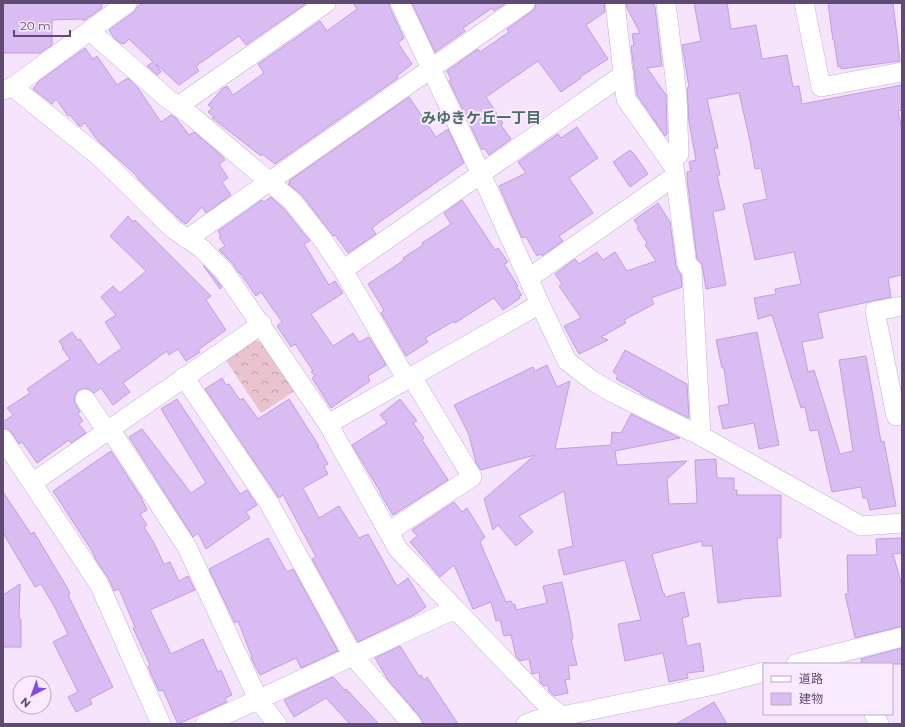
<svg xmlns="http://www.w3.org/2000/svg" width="905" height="727" viewBox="0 0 905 727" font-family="Montserrat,'Noto Sans JP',sans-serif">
<defs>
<pattern id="forest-crowns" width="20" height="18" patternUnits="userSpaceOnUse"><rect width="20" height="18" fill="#e9c3cd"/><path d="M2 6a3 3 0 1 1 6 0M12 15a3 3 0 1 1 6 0" fill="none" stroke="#c0a0ab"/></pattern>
</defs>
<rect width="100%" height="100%" fill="#f6e4fc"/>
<path fill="url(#forest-crowns)" d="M253,340L264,343L295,391L261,413L225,359Z"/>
<path fill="#d9bcf1" stroke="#c29de4" d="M3,3H102V8L85,20H82V19L52,20V45L40,53H3Z
M143,3H307L246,45L239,36L196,66L199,71L179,85L156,64L161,72L157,75L147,66L153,62L129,39L124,44L123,43L122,44L114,38L109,30L134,12L137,7Z
M353,3H389L390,8L404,38L398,43L412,64L397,76L398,78L275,164L262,154L261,156L212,118L214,117L208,112L212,108L208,105L222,89L227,86L233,95L264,73L258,64L320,21L327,31L357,9Z
M412,3H506L494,11L492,8L463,28L465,31L435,52Z
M536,3H604L605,12L586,25L608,59L580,77L581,78L561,92L538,61L486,97L503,123L501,125L511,139L489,155L484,148L482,150L449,81L451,79L447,71L478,49L480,52L509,32L507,29L531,12L535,8Z
M626,3H653L655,7L662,66L647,68L666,95L667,134L665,136L637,95L631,46L634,45L632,34L640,33L627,8Z
M694,3H727L731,29L756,25L762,59L787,55L793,87L799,86L802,104L902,85V110L898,111L902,130V275L888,278L891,297L818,313L823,338L802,342L808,372L814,370L840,454L853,451L839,360L866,356L881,442L884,441L896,506L870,510L867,498H863L861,487L832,492L818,430L810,431L805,407L801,408L772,315L758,319L754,298L776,294L775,289L801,284L794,252L755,260L743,204L767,199L761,168L755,169L750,141L739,93L707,99L718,148H714L720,175H717L725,209L713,212L726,285L706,289L702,264L697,259L687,179V172L691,171L689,162L696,160L689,122L687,88L689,87L682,45L701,41Z
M828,3H893L900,61L841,69V66L838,67L834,40H833L831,26Z
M85,48L93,59L97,56L117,85L128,78L138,88L161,122L171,115L176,118L189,135L194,132L222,156L225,160L219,164L228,178L222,182L231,195L206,213L202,207L186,224L180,220L139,180L135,174L98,141L85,123L80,127L70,115L68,116L56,99L52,104L33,89L38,82Z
M409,97L436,137L448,129L464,163L381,221L372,228L376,234L348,253L335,235L333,236L301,194L288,184L290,183L289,181Z
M577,127L598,158L569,178L593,213L559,236L563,241L542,256L541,254L537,256L526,237L522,238L499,186L526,173L518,162L558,134L561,138Z
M630,150L635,155L648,174L630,187L613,162Z
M271,197L284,209L310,241L304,244L329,285L335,281L343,293L311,314L333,346L353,333L359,342L369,337L386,365L368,376L370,381L331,408L312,378L315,376L311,372L313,371L295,344L291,347L277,326L282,322L261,292L256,296L240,273H239L232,263L219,250L225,246L219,237L221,236L218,231L262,200L264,202Z
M462,200L495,250L498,248L508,262L504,264L518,286L516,287L522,295L519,296L520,298L503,310L494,298L455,323L454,321L425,338L428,342L406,356L381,313L384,310L368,284L404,260L403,258L423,245L422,243L451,224L444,213Z
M658,203L670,222L676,266L681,275L682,287L651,298L654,304L624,320L626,323L601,337L608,340L579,354L564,326L581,318L559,286L562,284L555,274L575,259L579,264L597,252L603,260L615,252L627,271L656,261L645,245L647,243L637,228L639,227L634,220Z
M128,216L133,222L135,220L211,296L206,300L226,330L198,350L200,352L186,361L178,349L169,355L167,351L123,383L130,392L113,405L101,388L94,393L89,389L84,388L78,390L75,395L74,400L80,412L78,414L83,421L79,424L86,433L71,443L69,440L37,463L22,442L19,444L12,433L8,429L3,428V422L13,415L7,408L30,393L27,389L70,359L62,348L63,347L59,341L72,332L78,340L80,339L98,365L122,348L105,322L116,315L101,297L113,286L120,293L146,271L110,236Z
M203,265L215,278L222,287L220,289Z
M757,332L779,445L759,449L754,423L723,429L718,406L729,404L724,368H722L716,340Z
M625,350L687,384L689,418L641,394V393L616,379L618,375L613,372Z
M547,365L557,387L570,381L555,449L611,445L612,432L621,433L631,414L680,438L615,451L617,465L687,461L667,479L669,504L697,503L695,460L716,459L717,478H734V490H737V495H781V538H777L781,596L741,599V600L718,603L712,546H702V541L652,554L663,593H664L665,597L684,592L689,616L682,618L687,646L700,643L704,671L687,673L688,678L669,682L663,653L625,661L618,624L641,620L625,560L564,575L558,550L573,546L564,491L519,516L533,532L516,546L498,525L493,530L484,499L535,455L481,470L476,463L469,435L454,405L533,367L535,371Z
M222,378L226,385L229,384L240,400L243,398L258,419L289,399L319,446H318L328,464L324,466L328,474L303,488L319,518L339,506L359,538L368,534L397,586L408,578L426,607L414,615L358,642L312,559L316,557L283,495L279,498L205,389Z
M177,399L240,494L247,490L257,505L246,512L250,518L206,549L198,533L193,537L129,437L142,429L191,493L206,483L161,409Z
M400,399L417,421L413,423L424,438L422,440L448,480L393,515L380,493H381L352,445L387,423L380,415Z
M111,451L141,497L147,510L140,514L147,525L144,527L154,543L164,564L170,562L179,581L188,576L195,590L150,610L171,654L203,639L218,672L221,670L232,695L225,698L227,702L178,724L163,690L159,691L152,676L148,666L150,665L133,628L135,627L119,589L114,591L109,579L96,560L92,551L53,491Z
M3,492L31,534L34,532L68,589L70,594L68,595L113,687L90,699L92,704L76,712L68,697L78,692L53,642L68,634L54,606L41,584L35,587L3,533Z
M454,502L462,512L467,508L485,537L480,542L506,602L511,601L513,605L515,604L516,610L547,603L543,586L562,582L570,619L573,639H571L577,665L568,666L570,679L565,680L568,693L554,696L549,691L548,685L544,686L540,682L539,672L532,674L529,659L520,661L516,657L511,635L504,636L500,620L496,621L491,602L473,609L454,565L440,577L410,542L417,536L412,530Z
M268,538L287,572L293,569L338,651L301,668L296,658L260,675L251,658L252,657L238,621L235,623L209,569Z
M902,538V553L893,554L902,586V626L855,638L845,594H848L847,555H877L876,539Z
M20,584L19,619H21V647H3V595Z
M400,646L419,676L421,675L424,680L427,677L458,724H423L420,717L388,680L375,658Z
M902,648V664H862L861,659Z
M333,677L345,690L346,689L379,724H350L326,698L294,717L284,700Z
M714,702L727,724H676Z"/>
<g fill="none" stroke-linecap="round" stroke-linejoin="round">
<defs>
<path id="minor" d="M400,3L481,174L540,304L567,361L593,381L615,394L701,436L861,526L902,523
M615,3L626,99L674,167
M666,3L677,95L679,154L673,158L674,167L687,265L692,269L701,436
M804,3L821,87L902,72
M90,31L168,99L193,117L292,201L321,237L343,270L407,380
M13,87L100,157L173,229L201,248L224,271L328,424L398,549L544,702L562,716L567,724
M3,90L13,87L127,3
M178,106L326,3
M187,239L525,3
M343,270L624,74
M529,278L675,176
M902,306L875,311L896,416L902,415
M184,377L269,503L353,656L412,724
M85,399L107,431
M328,424L540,304
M110,429L187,547L258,699L277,724
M3,439L99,584L161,724
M32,483L262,324
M388,532L472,477L412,377
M796,664L902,637
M874,714L879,724
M205,724L455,609
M526,724L537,720L562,716L714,685L764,672"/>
</defs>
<use href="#minor" stroke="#c4b0d2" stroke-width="20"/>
<use href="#minor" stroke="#fff" stroke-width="19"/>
</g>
<g text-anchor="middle" stroke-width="4" stroke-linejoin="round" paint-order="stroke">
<g font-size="15" font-weight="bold" fill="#4c7068" stroke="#faeaff">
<text x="481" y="123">みゆきケ丘一丁目</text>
</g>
</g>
<rect width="905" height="727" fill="none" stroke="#5f4a74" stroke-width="8"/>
<rect x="763" y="663" width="130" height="52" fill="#faeaff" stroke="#bcaac7"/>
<rect x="771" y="676" width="20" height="6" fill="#ffffff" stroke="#bcaac7"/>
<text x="799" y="683" font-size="12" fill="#5f4a74">道路</text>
<rect x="771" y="693" width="20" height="12" fill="#d9bcf1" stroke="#bcaac7"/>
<text x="799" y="703" font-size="12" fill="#5f4a74">建物</text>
<g transform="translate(32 695) rotate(221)"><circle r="19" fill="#faeaff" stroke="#bcaac7"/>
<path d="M0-3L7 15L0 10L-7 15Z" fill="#844be5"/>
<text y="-6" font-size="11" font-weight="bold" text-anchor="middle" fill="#5f4a74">N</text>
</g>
<path d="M14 30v6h56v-6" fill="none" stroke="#5f4a74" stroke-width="2"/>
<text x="20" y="30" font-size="12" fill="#5f4a74" stroke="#faeaff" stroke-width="3" paint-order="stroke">20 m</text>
</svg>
